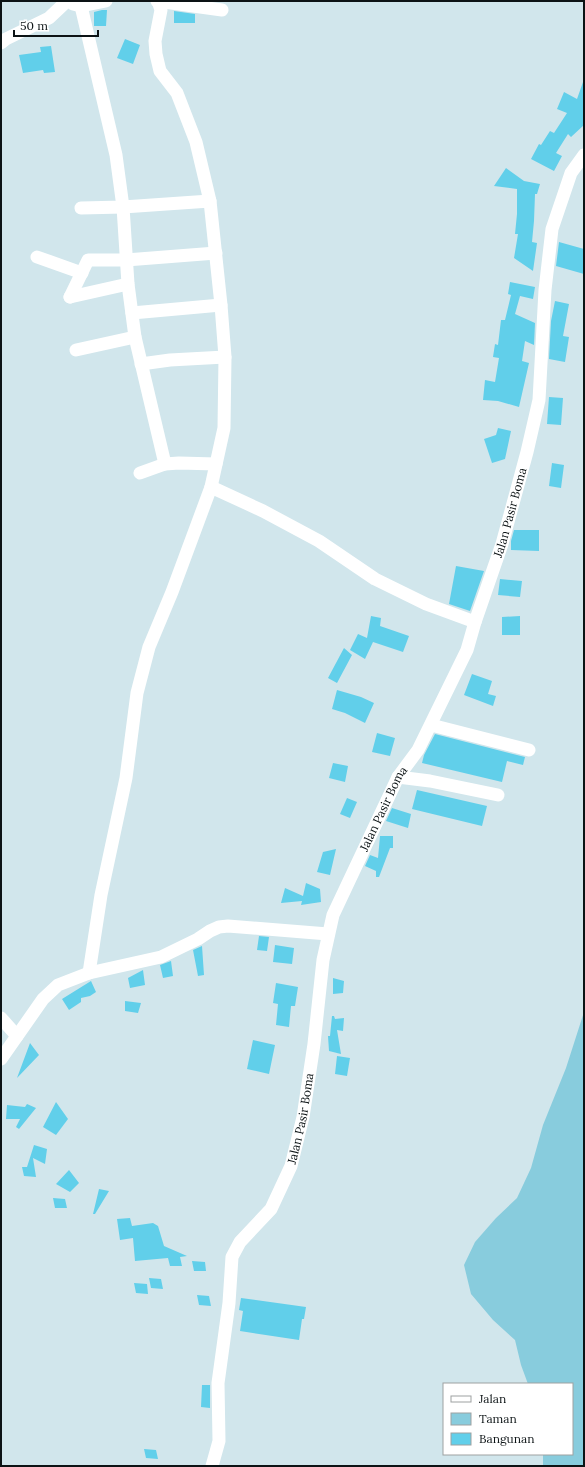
<svg xmlns="http://www.w3.org/2000/svg" width="585" height="1467" viewBox="0 0 585 1467" font-family="Lora,serif">
<rect width="100%" height="100%" fill="#d1e6ec"/>
<path fill="#8cd" d="M584,1012V1466H543V1454H572V1384H528L521,1365L515,1340L493,1320L471,1294L464,1265L475,1242L496,1218L517,1198L531,1168L543,1125L566,1068Z"/>
<path fill="#61cfea" d="M102,10H107L106,26H94V12Z
M174,11L195,14V23H174Z
M125,39L140,45L133,64L117,58Z
M51,46L55,72L44,73L43,70L23,73L19,55L41,52L40,47Z
M583,82L584,125L571,137L568,134L556,153L562,156L554,171L531,159L539,144L541,145L550,131L554,133L567,113L557,109L564,92L577,99Z
M506,168L524,181L540,184L537,194H535L534,221L532,242L537,243L533,271L514,258L518,234H515L517,214V189L494,186Z
M559,242L584,249V274L556,266Z
M510,282L535,287L533,299L520,296L515,314L535,323L534,345L525,341L522,361L529,363L519,407L498,401L483,400L485,380L495,382L499,358L493,357L495,344L498,345L501,320H505L511,295L508,294Z
M555,301L569,304L563,336L569,337L565,362L549,359L551,321Z
M549,397L563,398L561,425L547,424Z
M498,428L511,431L505,459L492,463L484,439L496,435Z
M552,463L564,465L561,488L549,486Z
M514,530H539V551L511,550V541Z
M456,566L484,571L470,611L449,604Z
M500,579L522,581L520,597L498,595Z
M371,616L381,618L380,626L409,636L403,652L373,642L365,659L350,650L358,634L367,638Z
M520,616V635H502V617Z
M344,648L352,655L337,683L328,678Z
M472,674L492,681L488,694L496,696L493,706L464,695Z
M337,690L361,697L374,703L365,723L345,713L332,709Z
M377,733L395,738L390,756L372,752Z
M435,734L525,757L523,765L507,761L502,782L422,763L424,755Z
M333,763L348,766L345,782L329,778Z
M417,790L487,806L482,826L412,809Z
M347,798L357,802L350,818L340,814Z
M392,808L411,814L408,828L386,821Z
M380,836H393V848H390L379,877H376V871L365,866L370,855L378,858Z
M336,849L330,875L317,872L323,852Z
M306,883L320,889L321,902L301,905L302,901L281,903L285,888L303,896Z
M259,936L269,937L267,951L257,950Z
M275,945L294,948L292,964L273,962Z
M202,946L204,975L198,976L193,950Z
M171,961L173,976L163,978L160,965Z
M143,970L145,985L130,988L128,978Z
M333,978L344,981L343,993L333,994Z
M91,981L96,992L90,996L81,998V1002L69,1010L62,999Z
M276,983L298,987L295,1006H291L289,1027L276,1025L278,1004L273,1003Z
M125,1001L141,1003L138,1013L125,1011Z
M332,1016H334L335,1019L344,1018L343,1031L337,1030L341,1054L329,1051L328,1036H330Z
M253,1040L275,1045L269,1074L247,1069Z
M30,1043L39,1055L17,1078Z
M337,1056L350,1058L347,1076L335,1074Z
M56,1102L68,1119L56,1135L43,1127Z
M27,1104L36,1108L19,1129L16,1127L20,1119H6L7,1105L25,1107Z
M34,1145L47,1149L45,1164L33,1158L36,1177L24,1176L22,1167H27Z
M69,1170L79,1183L70,1192L56,1184Z
M99,1189L109,1191L95,1214H93Z
M53,1198L65,1199L67,1208H55Z
M130,1218L132,1226L153,1223L158,1226L164,1246L187,1256L180,1257L182,1266H170L168,1258L135,1261L133,1238L120,1240L117,1219Z
M192,1261L205,1262L206,1271H194Z
M149,1278L161,1279L163,1289L151,1288Z
M134,1283L147,1284L148,1294L136,1293Z
M197,1295L209,1296L211,1306L199,1305Z
M241,1298L306,1307L304,1319H302L299,1340L240,1331L243,1311L239,1310Z
M202,1385H210V1408L201,1407Z
M144,1449L156,1450L158,1459L146,1458Z"/>
<g fill="none" stroke-linecap="round" stroke-linejoin="round">
<g stroke="#fff" stroke-width="13">
<path d="M157,1L222,10"/>
<path d="M73,4L81,6L106,1"/>
<path d="M81,6L116,155L123,207L128,284L135,337L165,464"/>
<path d="M1,43L6,39L49,18L67,1"/>
<path d="M81,208L123,207L210,201"/>
<path d="M37,257L82,273"/>
<path d="M70,297L88,260H126L216,253"/>
<path d="M70,297L128,284"/>
<path d="M132,313L221,305"/>
<path d="M76,350L135,337"/>
<path d="M141,364L170,360L225,357"/>
<path d="M140,473L165,464L179,463L216,464"/>
<path d="M211,487L263,511L319,541L375,579L426,604L475,622"/>
<path d="M431,725L529,750"/>
<path d="M398,777L430,781L498,795"/>
<path d="M89,973L101,895L126,778L137,693L149,647L172,592L211,487L224,428L225,357L221,305L210,201L196,142L177,93L160,71L156,54L155,41L161,10L158,1"/>
<path d="M1,1018L17,1036"/>
<path d="M1,1059L43,999L58,985L89,973L161,957L198,939L210,931L219,927L228,926L328,934"/>
<path id="s1" d="M212,1466L219,1441L218,1383L229,1303L232,1257L240,1242L271,1209L291,1166L303,1117L314,1044L323,960L333,915L398,777L418,750L467,650L475,622L502,544L527,452L539,400L545,290L552,229L571,173L584,155"/>
</g>
</g>
<g text-anchor="middle" stroke-width="3" stroke-linejoin="round" paint-order="stroke">
<g font-size="12" fill="#0c1315" stroke="#fff">
<text dy="4" stroke="none"><textPath href="#s1" startOffset="1017">Jalan Pasir Boma</textPath></text>
<text dy="4" stroke="none"><textPath href="#s1" startOffset="693">Jalan Pasir Boma</textPath></text>
<text dy="4" stroke="none"><textPath href="#s1" startOffset="369">Jalan Pasir Boma</textPath></text>
</g>
</g>
<rect width="585" height="1467" fill="none" stroke="#0c1315" stroke-width="4"/>
<rect x="443" y="1383" width="130" height="72" fill="#ffffff" stroke="#9ea1a1"/>
<rect x="451" y="1396" width="20" height="6" fill="#ffffff" stroke="#9ea1a1"/>
<text x="479" y="1403" font-size="12" fill="#0c1315">Jalan</text>
<rect x="451" y="1413" width="20" height="12" fill="#88ccdd" stroke="#9ea1a1"/>
<text x="479" y="1423" font-size="12" fill="#0c1315">Taman</text>
<rect x="451" y="1433" width="20" height="12" fill="#61cfea" stroke="#9ea1a1"/>
<text x="479" y="1443" font-size="12" fill="#0c1315">Bangunan</text>
<path d="M14 30v6h84v-6" fill="none" stroke="#0c1315" stroke-width="2"/>
<text x="20" y="30" font-size="12" fill="#0c1315" stroke="#ffffff" stroke-width="3" paint-order="stroke">50 m</text>
</svg>
